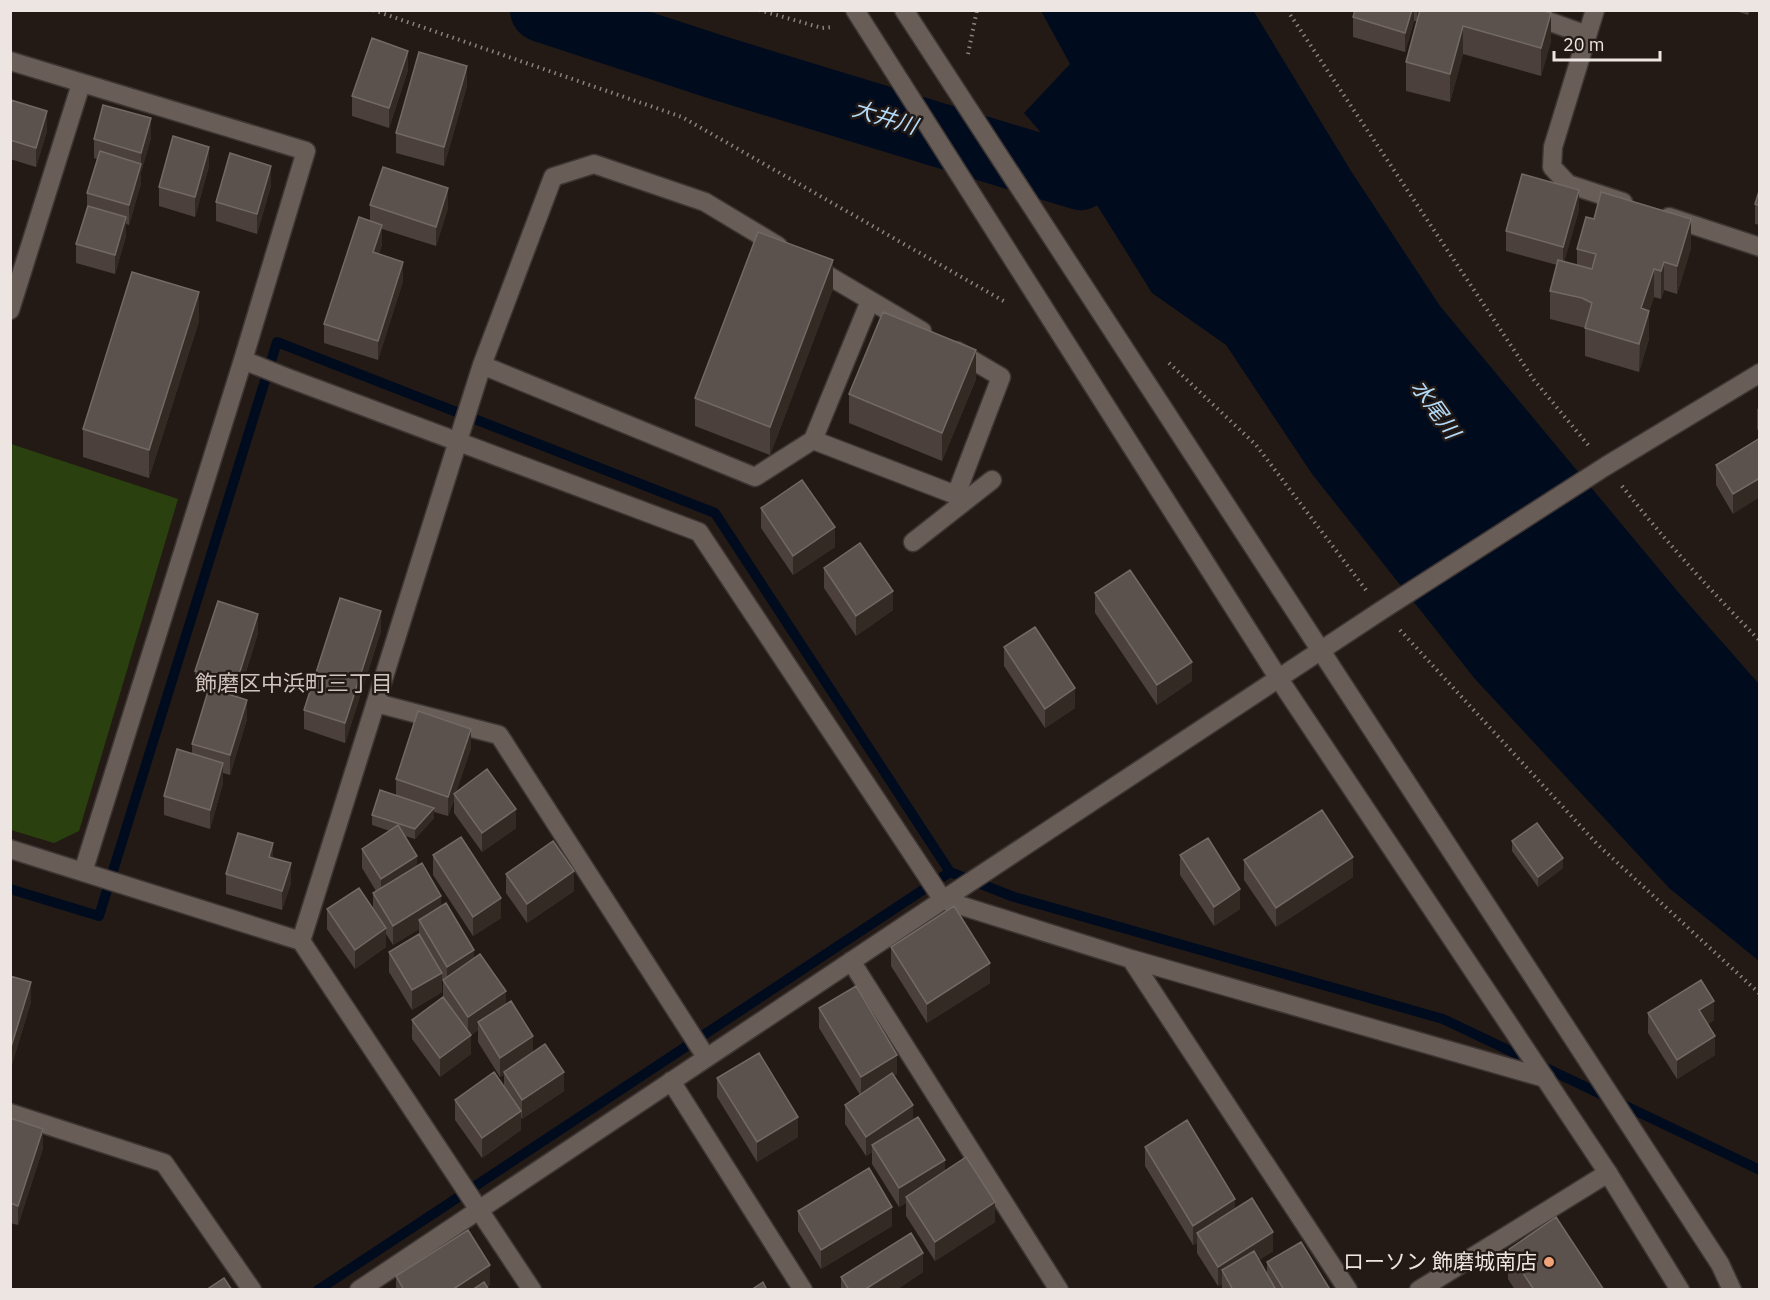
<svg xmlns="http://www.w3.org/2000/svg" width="1770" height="1300" viewBox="0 0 1770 1300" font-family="'IBM Plex Sans','Noto Sans JP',sans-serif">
<rect width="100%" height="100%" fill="#241a15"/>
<path fill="#2a410f" d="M11,444L178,499L79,831L54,843L11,830Z"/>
<path fill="#000c1e" d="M1253,10L1351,171L1440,306L1679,593L1759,684V961L1669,888L1475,679L1312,474L1226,345L1152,293L1080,178L1024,113L1070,64L1041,11Z"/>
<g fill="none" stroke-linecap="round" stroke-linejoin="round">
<path stroke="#000c1e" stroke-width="10" d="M10,889L99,916L277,342L715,513L950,872L1014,897L1443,1019L1760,1170
M318,1290L950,872"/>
<path stroke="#000c1e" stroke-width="64" d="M542,10L719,68L1080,178L1153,125"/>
<defs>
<path id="lane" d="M812,266L922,331
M482,365L755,477L813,440L956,495L1001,377L957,351
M813,440L870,301
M458,441L482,365L553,177L594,164L705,202L778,246
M913,542L992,480"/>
<path id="street" d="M1517,10L1587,35
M1595,10L1553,147L1552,167L1568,184L1623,202
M10,61L306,151L243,360L83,872
M1669,217L1760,247
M10,310L81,84
M243,360L288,378L699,532L943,900L1131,959L1545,1078
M376,703L499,735L706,1057
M10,849L301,941L532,1290
M301,941L458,441
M1131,959L1348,1290
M851,961L1059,1290
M671,1081L803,1290
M10,1113L164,1163L252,1290
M359,1290L943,900L1382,610L1606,466L1760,373
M1419,1290L1608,1173"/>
<path id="secondary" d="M855,10L1279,679L1608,1173L1680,1290
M904,10L1720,1264L1732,1290"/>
</defs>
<use href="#lane" stroke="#3d3634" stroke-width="21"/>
<use href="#street" stroke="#3d3634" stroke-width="21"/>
<use href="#secondary" stroke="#3d3634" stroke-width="21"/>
<path stroke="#8b827e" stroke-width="4" stroke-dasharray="1.5 4.5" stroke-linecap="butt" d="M373,10L682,117L1007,303
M759,10L822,28L833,27
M1287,10L1534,380L1589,446
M968,54L977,10
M1169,363L1256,445L1366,590
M1622,486C1665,541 1711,591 1760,641
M1400,630L1597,844L1760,994"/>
<use href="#lane" stroke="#695d57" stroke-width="18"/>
<use href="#street" stroke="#695d57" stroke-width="18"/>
<use href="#secondary" stroke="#695d57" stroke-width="18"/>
</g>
<path fill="#4b403b" d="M1355,10H1420L1417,21H1414L1405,52L1353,37V17Z
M1420,10L1551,41L1541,76L1463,54L1450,102L1406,91V62Z
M1732,10H1750L1748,15Z
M408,70L389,128L352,116V96Z
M467,86L444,166L396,153V133Z
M10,102L47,131L36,167L10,159Z
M151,138L141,172V183L129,225L126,224V236L115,274L76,263V244L87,206V193L97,159L94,158V139Z
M209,166L195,217L159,206V187Z
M271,185L257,234L216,221V202Z
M1760,188V225L1755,224V204Z
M370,205L448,208L436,246L382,229V244L379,254L403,281L378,360L324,343V324L370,221Z
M1579,210L1564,262L1577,266V249L1691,248L1677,294L1664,290L1661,299L1654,297L1649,311V339L1639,372L1585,356V328L1550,319V291L1557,265L1506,251V231Z
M833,289L770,455L695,426V398Z
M199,321L149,478L83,457V429Z
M976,379L942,461L849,423V394Z
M1760,407V433L1757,429V409Z
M1760,438L1733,514L1716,485V465Z
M761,508L835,547L793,575L761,528Z
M824,568L893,610L856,636L824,588Z
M1095,593L1192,681L1157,705L1095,613Z
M381,631L345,743L304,729V710Z
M258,633L238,697L247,719L230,775L223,773V783L210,829L164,815V796L192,754V744L207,694L195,690V671Z
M1004,647L1075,708L1045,728L1004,666Z
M471,748L456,792L516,828L482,852L454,813V800L448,816L434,812V818L415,839L405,836L417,866L441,906L474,958L506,1004L533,1052L564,1091L522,1119L521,1117V1130L482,1158L455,1120V1100L504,1086V1075L500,1077L478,1042V1030L471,1035V1054L440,1077L412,1039V1020L443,997V980L442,978V992L412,1010L389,972V952L419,935V929L393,945L386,934V947L355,969L327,929V909H373V893L376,891L362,868V849L390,831L372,825V815L396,796V779Z
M1512,841L1563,868L1538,887L1512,851Z
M433,855L501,918L473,936L433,875Z
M1180,855L1240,909L1214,926L1180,875Z
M273,858L291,883L282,910L226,894V874Z
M1244,860L1353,877L1276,927L1244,880Z
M506,874L574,891L527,923L506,893Z
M891,947L990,983L927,1023L891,966Z
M10,976L31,1002L11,1067H10Z
M819,1008L897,1074L894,1076L913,1120L945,1172L995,1222L935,1261L906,1216V1203L899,1207L872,1164V1152L866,1156L845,1124V1105L860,1095L819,1028Z
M1648,1013L1714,1020L1708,1024L1715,1055L1677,1079L1648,1033Z
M717,1078L798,1137L757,1162L717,1097Z
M10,1118L43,1148L18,1225L10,1223Z
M1145,1147L1235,1209L1273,1251L1259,1260L1267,1274V1262L1329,1290H1222V1284L1218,1286L1197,1253V1243L1193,1245L1145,1166Z
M798,1211L892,1226L821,1269L798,1231Z
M1508,1250L1604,1290H1515L1508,1279Z
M923,1272L896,1290H841V1277Z
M396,1276L490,1285L487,1287L489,1290H396Z"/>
<path fill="#342a24" d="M1412,10H1414V21L1405,52V33Z
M1417,10H1420L1417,21Z
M1551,13V41L1541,76V48Z
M1463,26V54L1450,102V74Z
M408,51V70L389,128V108Z
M467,66V86L444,166V147Z
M47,111V131L36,167V148Z
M151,118V138L141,172V153Z
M209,147V166L195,217V197Z
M141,164V183L129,225V205Z
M271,166V185L257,234V214Z
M448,188V208L436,246V227Z
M1579,190V210L1563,266V247Z
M126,217V236L115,274V255Z
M1691,219V248L1677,294V266Z
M382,225V244L373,272V252Z
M833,260V289L770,455V427Z
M403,262V281L378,360V341Z
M1664,262V290L1661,299V271Z
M1654,269V297L1649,311V339L1639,372L1641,308Z
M199,292V321L149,478V450Z
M976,350V379L942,461V433Z
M1760,478V497L1733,514V494Z
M835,527V547L793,575V556Z
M893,591V610L856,636V616Z
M381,611V631L345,743V723Z
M258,614V633L236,703V684Z
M1192,662V681L1157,705V685Z
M1075,688V708L1045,728V709Z
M247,700V719L230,775V755Z
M471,729V748L455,796L454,794V800L448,816V797Z
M223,763V783L210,829V810Z
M434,808V818L415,839V829Z
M516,809V828L482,852V833Z
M273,843V862L269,857Z
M417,856V875L381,898V879Z
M1353,857V877L1276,927V908Z
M1563,858V868L1538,887V877Z
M291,863V883L282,910V891Z
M574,871V891L527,923V904Z
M1240,889V909L1214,926V907Z
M441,896V916L419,920V929L393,945V926Z
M501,898V918L473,936V917Z
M386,928V947L355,969V950Z
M474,950V970L447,986V967Z
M990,963V983L927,1023V1004Z
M442,973V992L412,1010V990Z
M31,982V1002L11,1067V1047Z
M506,991V1011L478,1022V1030L471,1035V1054L440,1077V1058L468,1037V1017Z
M1714,1001V1020L1699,1029V1010Z
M533,1036V1056L504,1072V1075L500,1077V1058Z
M1715,1036V1055L1677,1079V1060Z
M897,1055V1074L861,1096V1077Z
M564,1072V1091L522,1119V1100Z
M913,1105V1124L872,1145V1152L866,1156V1137Z
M521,1111V1130L482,1158V1138Z
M798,1117V1137L757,1162V1142Z
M43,1129V1148L18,1225V1206Z
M945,1160V1179L906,1197V1203L899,1207V1188Z
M1235,1199V1219L1197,1233V1243L1193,1245V1226Z
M995,1202V1222L935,1261V1242Z
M892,1207V1226L821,1269V1250Z
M1273,1232V1251L1228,1280L1222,1270V1284L1218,1286V1267Z
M923,1253V1272L896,1290H864Z
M490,1265V1285L483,1290H452Z"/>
<path fill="#5c524d" stroke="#736964" stroke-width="1.5" d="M1355,10H1412L1405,33L1353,17Z
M1420,10H1542L1551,13L1541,48L1463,26L1450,74L1406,62Z
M372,38L408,51L389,108L352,96Z
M419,52L467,66L444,147L396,133Z
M11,100L47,111L36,148L10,140Z
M103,105L151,118L141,153L94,139Z
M173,136L209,147L195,197L159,187Z
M100,151L141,164L129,205L87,193Z
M230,153L271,166L257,214L216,202Z
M383,167L448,188L436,227L370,205Z
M1522,174L1579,190L1563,247L1506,231Z
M1760,188V206L1755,204Z
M1601,192L1691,219L1677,266L1664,262L1661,271L1654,269L1641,308L1649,311L1639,344L1585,328L1592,303L1582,298L1550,291L1558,260L1592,269L1596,254L1577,249L1586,217L1594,219Z
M88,206L126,217L115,255L76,244Z
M359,217L382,225L373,252L403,262L378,341L324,324Z
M758,232L833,260L770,427L695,398Z
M132,272L199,292L149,450L83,429Z
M883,312L976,350L942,433L849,394Z
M1760,438V478L1733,494L1716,465Z
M802,480L835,527L793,556L761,508Z
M860,543L893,591L856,616L824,568Z
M1130,570L1192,662L1157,685L1095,593Z
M340,598L381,611L345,723L304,710Z
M218,601L258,614L236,684L195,671Z
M1035,627L1075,688L1045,709L1004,647Z
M209,688L247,700L230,755L192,744Z
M418,711L471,729L448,797L396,779Z
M177,749L223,763L210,810L164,796Z
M487,769L516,809L482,833L454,794Z
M380,790L434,808L415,829L372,815Z
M1322,810L1353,857L1276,908L1244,860Z
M1537,823L1563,858L1538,877L1512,841Z
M398,825L417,856L381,879L362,849Z
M238,833L273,843L269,857L291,863L282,891L226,874Z
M461,837L501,898L473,917L433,855Z
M1208,838L1240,889L1214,907L1180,855Z
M553,841L574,871L527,904L506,874Z
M422,863L441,896L393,926L373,893Z
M359,888L386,928L355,950L327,909Z
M446,903L474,950L447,967L419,920Z
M954,906L990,963L927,1004L891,947Z
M419,934L442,973L412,990L389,952Z
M480,954L506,991L468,1017L443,980Z
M10,976L31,982L11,1047H10Z
M1701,980L1714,1001L1699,1010L1715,1036L1677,1060L1648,1013Z
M856,986L897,1055L861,1077L819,1008Z
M443,997L471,1035L440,1058L412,1020Z
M511,1001L533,1036L500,1058L478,1022Z
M545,1044L564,1072L522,1100L504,1072Z
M759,1053L798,1117L757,1142L717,1078Z
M494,1072L521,1111L482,1138L455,1100Z
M892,1073L913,1105L866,1137L845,1105Z
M918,1117L945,1160L899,1188L872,1145Z
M10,1118L43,1129L18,1206L10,1203Z
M1187,1120L1235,1199L1193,1226L1145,1147Z
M966,1157L995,1202L935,1242L906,1197Z
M869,1168L892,1207L821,1250L798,1211Z
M1252,1198L1273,1232L1218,1267L1197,1233Z
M1556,1217L1604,1290H1534L1508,1250Z
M468,1230L490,1265L452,1290H404L396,1276Z
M911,1233L923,1253L864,1290H849L841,1277Z
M1301,1242L1329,1288L1327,1290H1284L1267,1262Z
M1254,1251L1276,1290H1233L1222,1270Z
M224,1278L232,1290H206Z
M484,1282L489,1290H472Z
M763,1282L767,1290H751Z"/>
<circle fill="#f0a279" stroke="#241a15" stroke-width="2" cx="1549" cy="1262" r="6"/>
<g text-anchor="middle" stroke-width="5" stroke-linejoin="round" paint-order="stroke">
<g font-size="21" fill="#ece5e2" stroke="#241a15" text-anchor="end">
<text x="1537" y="1269">ローソン 飾磨城南店</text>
</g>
<g font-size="22" font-style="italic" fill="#b2daf9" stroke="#241a15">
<text transform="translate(885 117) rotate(17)" y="8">大井川</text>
<text transform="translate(1436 409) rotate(55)" y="8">水尾川</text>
</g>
<g font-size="22" fill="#d1c4bd" stroke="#241a15">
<text x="294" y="691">飾磨区中浜町三丁目</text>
</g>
</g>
<rect width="1770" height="1300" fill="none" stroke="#ece5e2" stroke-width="24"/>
<path d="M1554 51v9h106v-9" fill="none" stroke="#ece5e2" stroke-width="3"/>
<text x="1563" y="51" font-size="18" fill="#ece5e2" stroke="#241a15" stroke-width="4.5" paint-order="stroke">20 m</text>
</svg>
